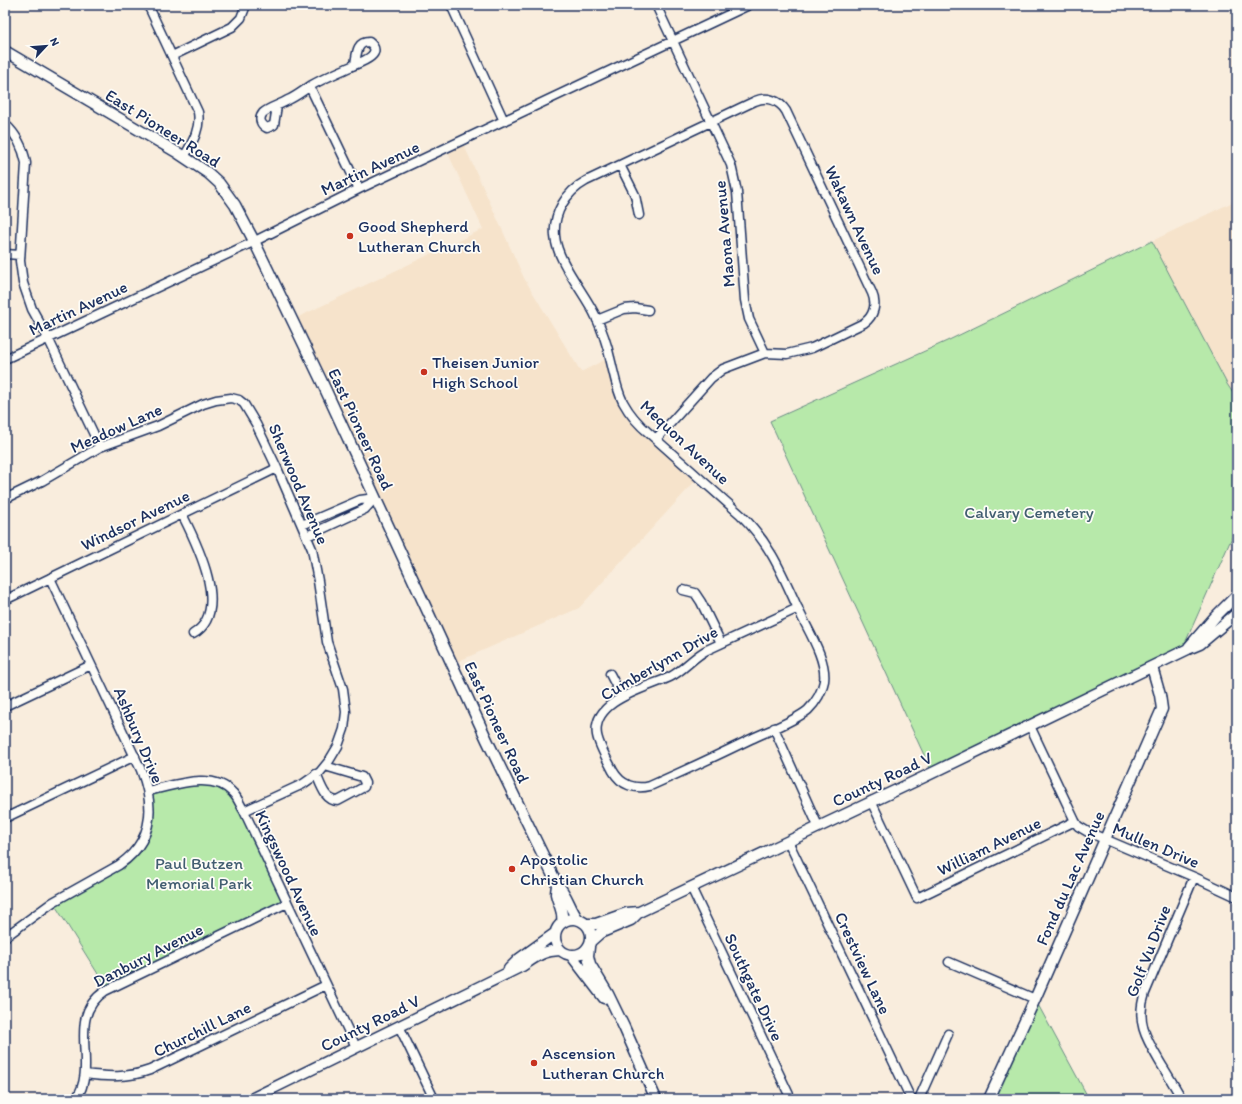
<svg xmlns="http://www.w3.org/2000/svg" width="1242" height="1104" viewBox="0 0 1242 1104" font-family="Itim,sans-serif">
<rect width="100%" height="100%" fill="#f9eddd"/>
<filter id="ink" filterUnits="userSpaceOnUse"><feTurbulence type="fractalNoise" baseFrequency=".025" numOctaves="2"/><feDisplacementMap in="SourceGraphic" scale="8" xChannelSelector="R" yChannelSelector="G"/><feConvolveMatrix kernelMatrix="1 2 1 2 8 2 1 2 1" color-interpolation-filters="sRGB"/></filter>
<g filter="url(#ink)">
<path fill="#f6e3cb" d="M462,141L524,278L581,372L610,357L632,416L699,477L579,608L452,664L292,320L483,229L446,149Z
M1237,200V399L1227,384L1152,241Z"/>
<path fill="#b7e9aa" stroke="#698c84" d="M1152,241L1227,384L1237,399V526L1182,650L930,768L770,421L947,341Z
M200,781L233,792L287,903L108,990L53,902L123,862L145,834L148,791Z
M1035,999L1089,1099H989Z"/>
<g fill="none" stroke-linecap="round" stroke-linejoin="round">
<defs>
<path id="minor" d="M148,5L198,112C201,129 192,143 184,157
M451,5L504,121
M656,5L731,165L737,192L745,300L749,319L765,353
M172,56L232,27L241,18L246,5
M310,87L359,189
M277,106L274,125L267,128C261,125 258,119 263,113C270,107 280,105 288,100C297,96 304,90 312,85C324,78 339,72 352,66C362,62 385,54 369,42C356,42 357,54 355,64
M5,124C17,135 23,147 26,163L20,261L23,283L32,309L48,338L100,447
M620,165L635,195L639,215
M5,254L20,255
M597,320L624,309L635,308L648,310
M5,359L249,244L359,189L749,5
M656,439L711,378L723,369L765,353L787,354L812,348L864,323C874,316 877,304 872,293L786,111C779,100 767,96 755,101L586,181C566,192 553,213 555,236C557,262 585,293 596,317C602,330 607,344 610,358C614,373 616,388 623,402C630,415 639,425 650,434L741,515C771,544 783,576 800,613C809,632 827,660 824,681C822,692 816,702 808,710C795,721 768,731 751,739C718,755 684,771 650,786C635,790 621,785 613,771C608,761 599,746 597,735C591,700 647,688 670,677C684,670 693,657 707,650L798,608
M5,499L42,481L100,447L158,426L203,404L216,400L231,398L239,400L244,404L256,424L277,468L312,549L318,581L327,642L343,689L346,712L344,729L338,746L329,761L320,772L303,784L244,811
M182,514C196,542 232,612 193,634
M302,525L360,500L375,498
M307,536L365,509L375,498
M683,590L695,593L701,602L721,643
M5,600L277,468
M610,674L622,697
M5,706L91,665
M1030,726L1075,821L1078,826L1088,832L1194,877L1237,897
M774,728L818,826
M316,774C321,785 325,801 338,801L364,787L365,783L362,777L325,766
M148,791C172,786 213,770 233,793C238,798 240,805 244,811L356,1047
M871,801L917,898L1075,821
M5,818L135,756
M788,841L911,1099
M691,887L791,1099
M5,937L53,902L119,865C154,841 155,806 141,770L50,578
M949,962L1035,999
M399,1026L434,1099
M85,1074C108,1077 128,1078 150,1070L326,985
M76,1099C100,1064 64,1019 105,991L287,903
M919,1099L948,1034
M1182,1099C1175,1087 1168,1075 1161,1064C1147,1040 1135,1022 1145,993L1194,877"/>
<path id="major" d="M5,51L178,153L208,173L219,183L235,205L254,241L321,380L487,740L557,884C557,887 556,891 556,894C558,904 564,911 562,922
M1189,647L1215,617L1237,595
M557,884C567,894 569,907 577,918
M555 937a18 18 0 1 1 36 0a18 18 0 1 1-36 0Z
M587,924H596L627,913L639,912
M591,941L600,933L631,920L639,912L924,777L1188,649L1200,644L1237,613
M589,947L588,956L590,964L608,994L624,1027L656,1099
M571,955L604,998
M509,969L519,959L554,934
M251,1099L522,966C537,956 542,951 560,950
M989,1099L1035,999L1162,709L1160,695L1152,667"/>
</defs>
<use href="#minor" stroke="#1b2f5e" stroke-width="11"/>
<use href="#major" stroke="#1b2f5e" stroke-width="13"/>
<use href="#minor" stroke="#fdfcf7" stroke-width="8"/>
<use href="#major" stroke="#fdfcf7" stroke-width="10"/>
</g>
</g>
<g fill="#c8321e" stroke="#fdfcf7" stroke-width="1.5">
<circle cx="350" cy="236" r="4"/>
<circle cx="424" cy="372" r="4"/>
<circle cx="512" cy="869" r="4"/>
<circle cx="534" cy="1063" r="4"/>
</g>
<g text-anchor="middle" stroke-width="3.5" stroke-linejoin="round" paint-order="stroke">
<g font-size="17" fill="#1b2f5e" stroke="#fdfcf7">
<text transform="translate(163 128) rotate(32)" y="6">East Pioneer Road</text>
<text transform="translate(370 168) rotate(-25)" y="6">Martin Avenue</text>
<text transform="translate(855 220) rotate(65)" y="6">Wakawn Avenue</text>
<text transform="translate(724 234) rotate(-95)" y="6">Maona Avenue</text>
<text transform="translate(78 308) rotate(-25)" y="6">Martin Avenue</text>
<text transform="translate(116 428) rotate(-24)" y="6">Meadow Lane</text>
<text transform="translate(361 429) rotate(65)" y="6">East Pioneer Road</text>
<text transform="translate(685 442) rotate(43)" y="6">Mequon Avenue</text>
<text transform="translate(299 484) rotate(67)" y="6">Sherwood Avenue</text>
<text transform="translate(135 520) rotate(-26)" y="6">Windsor Avenue</text>
<text transform="translate(659 663) rotate(-30)" y="6">Cumberlynn Drive</text>
<text transform="translate(497 722) rotate(65)" y="6">East Pioneer Road</text>
<text transform="translate(139 735) rotate(67)" y="6">Ashbury Drive</text>
<text transform="translate(882 779) rotate(-25)" y="6">County Road V</text>
<text transform="translate(1156 845) rotate(23)" y="6">Mullen Drive</text>
<text transform="translate(989 846) rotate(-26)" y="6">William Avenue</text>
<text transform="translate(289 873) rotate(65)" y="6">Kingswood Avenue</text>
<text transform="translate(1070 878) rotate(-66)" y="6">Fond du Lac Avenue</text>
<text transform="translate(1148 951) rotate(-69)" y="6">Golf Vu Drive</text>
<text transform="translate(148 955) rotate(-27)" y="6">Danbury Avenue</text>
<text transform="translate(863 963) rotate(65)" y="6">Crestview Lane</text>
<text transform="translate(754 987) rotate(65)" y="6">Southgate Drive</text>
<text transform="translate(370 1023) rotate(-26)" y="6">County Road V</text>
<text transform="translate(202 1029) rotate(-26)" y="6">Churchill Lane</text>
</g>
<g font-size="17" fill="#1b2f5e" stroke="#fdfcf7" text-anchor="start">
<text x="358" y="232">Good Shepherd<tspan x="358" dy="20">Lutheran Church</tspan></text>
<text x="432" y="368">Theisen Junior<tspan x="432" dy="20">High School</tspan></text>
<text x="520" y="865">Apostolic<tspan x="520" dy="20">Christian Church</tspan></text>
<text x="542" y="1059">Ascension<tspan x="542" dy="20">Lutheran Church</tspan></text>
</g>
<g font-size="17" fill="#425e71" stroke="#fdfcf7">
<text x="1029" y="518">Calvary Cemetery</text>
<text x="199" y="869">Paul Butzen<tspan x="199" dy="20">Memorial Park</tspan></text>
</g>
</g>
<rect width="1242" height="1104" fill="none" stroke="#fdfcf7" stroke-width="20"/>
<rect x="10" y="10" width="1222" height="1084" fill="none" stroke="#1b2f5e" stroke-width="1.5" filter="url(#ink)"/>
<g transform="translate(46 46) rotate(64)" stroke="#fdfcf7" stroke-width="3" paint-order="stroke">
<path d="M0-3L7 15L0 10L-7 15Z" fill="#1b2f5e"/>
<text y="-6" font-size="11" font-weight="bold" text-anchor="middle" fill="#1b2f5e">N</text>
</g>
</svg>
